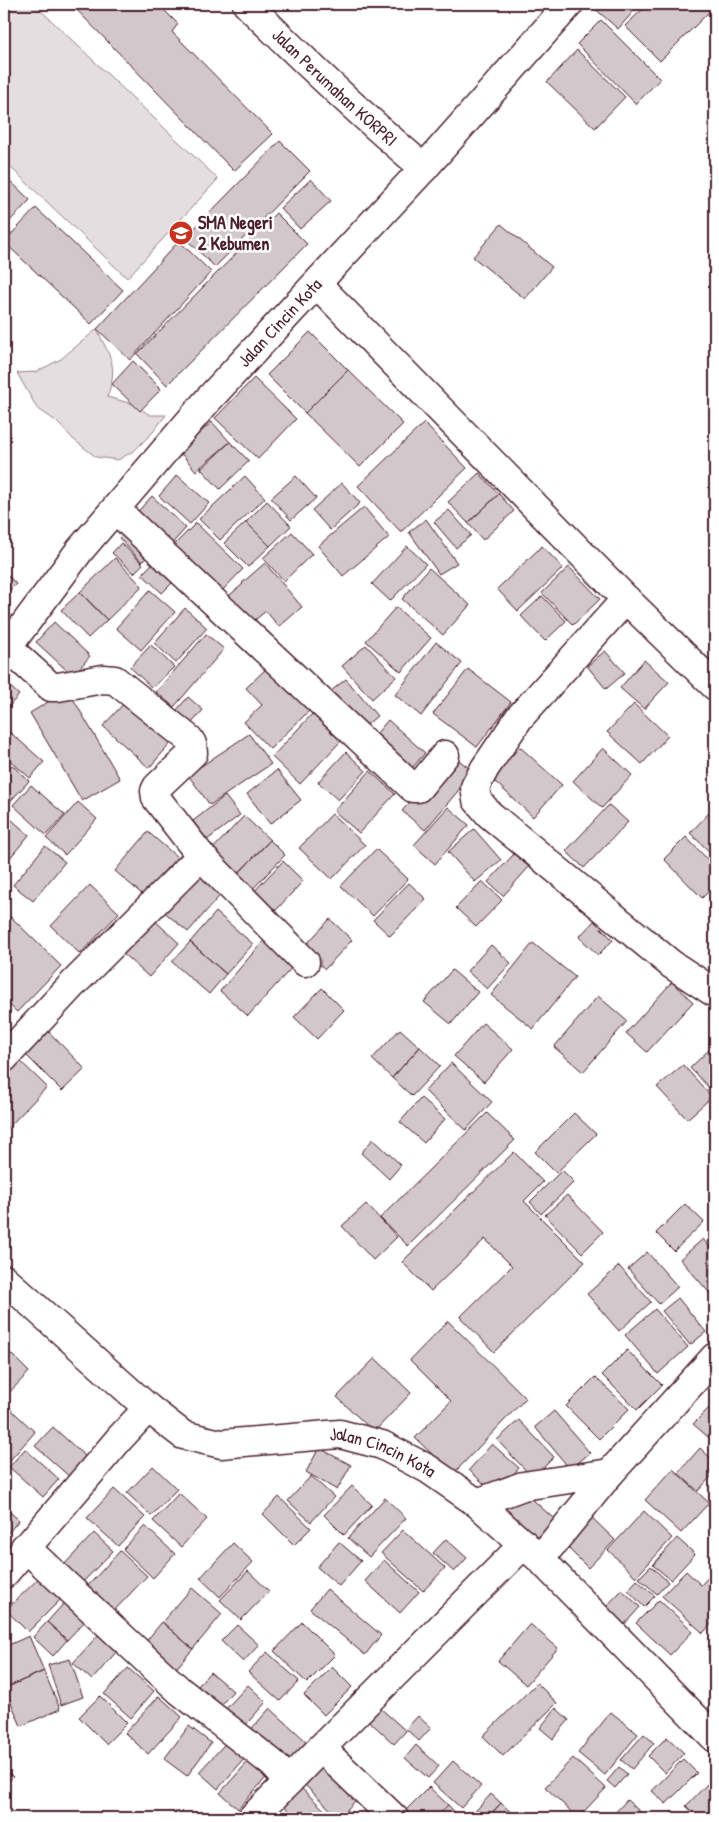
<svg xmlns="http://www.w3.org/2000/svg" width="719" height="1822" viewBox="0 0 719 1822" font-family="'Patrick Hand',sans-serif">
<rect width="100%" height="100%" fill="#fff"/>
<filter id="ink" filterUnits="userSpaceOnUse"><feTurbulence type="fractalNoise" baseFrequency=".02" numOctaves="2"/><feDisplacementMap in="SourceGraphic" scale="10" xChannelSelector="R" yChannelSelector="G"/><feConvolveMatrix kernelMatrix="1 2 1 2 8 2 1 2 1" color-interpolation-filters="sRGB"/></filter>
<g filter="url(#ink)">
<path fill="#e5dee0" stroke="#987e86" d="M4,4H34L218,179L127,278L4,161Z
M97,329C110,358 119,365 107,397L133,404L150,415H166L153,432L135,450L118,460L96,457L73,439L56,421L37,408L17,373L36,372L61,359Z"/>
<path fill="#d2c7cb" stroke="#4a1f2b" d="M71,4H158L178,24L172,32L273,134L234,171Z
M592,4H640L618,29L591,5Z
M648,4H715V6L660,61L625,26Z
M601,20L660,79L636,104L577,44Z
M577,50L625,97L595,128L547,82Z
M280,141L310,171L215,267L185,238Z
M4,175L30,200L4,227Z
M311,179L331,201L300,229L280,208Z
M36,208L123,290L91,324L4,242Z
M276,213L307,244L167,385L137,354Z
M501,224L552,267L525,299L473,257Z
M179,241L211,272L130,360L97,329Z
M310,332L348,370L305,413L267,375Z
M133,361L161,389L140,411L112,384Z
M348,370L403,424L360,467L305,413Z
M254,378L296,419L258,459L215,418Z
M212,422L230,442L196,471L179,451Z
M424,423L467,468L401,532L358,486Z
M230,442L249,461L220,489L201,469Z
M479,473L499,494L468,523L448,502Z
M177,475L209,503L190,524L159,496Z
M245,476L265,498L220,540L199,519Z
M296,476L316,498L291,520L271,498Z
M342,483L360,503L330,530L312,510Z
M499,494L514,511L483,540L468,523Z
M152,496L186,528L166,550L132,518Z
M267,501L291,526L270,546L246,522Z
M364,507L389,537L343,576L318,546Z
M449,510L471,535L456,548L434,522Z
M426,519L457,563L439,574L409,532Z
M246,522L270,546L248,567L224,543Z
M196,523L243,569L219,594L171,548Z
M131,526L155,549L142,562L119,538Z
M292,532L312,554L284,581L263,558Z
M121,543L143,564L134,573L112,553Z
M407,546L426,564L390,601L372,584Z
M542,546L563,568L518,611L497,589Z
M115,558L142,586L107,620L80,592Z
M157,559L176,579L162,593L142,574Z
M265,563L302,607L279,627L266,611L246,627L225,599L243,584L242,583Z
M569,567L600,599L573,625L542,593Z
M429,568L470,605L443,635L402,599Z
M4,571L16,584L4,596Z
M150,590L175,612L141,650L116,628Z
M80,592L107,620L88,638L61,610Z
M542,596L566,621L545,641L521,616Z
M396,607L431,638L401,672L366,641Z
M185,608L207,628L176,663L154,643Z
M54,622L90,656L73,676L36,642Z
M206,634L224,649L174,707L156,692Z
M436,642L462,663L421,716L395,695Z
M151,645L174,667L152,688L130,667Z
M366,645L396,677L372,699L342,666Z
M605,651L625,673L606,689L587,666Z
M644,660L669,682L644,709L620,688Z
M270,665L312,708L270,749L244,722L262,705L246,688Z
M468,669L511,702L477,747L433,714Z
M346,679L377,716L358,732L326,695Z
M4,681L19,695L4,712Z
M68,690L120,779L82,801L30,713Z
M188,697L203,710L191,724L176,711Z
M126,701L172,742L149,768L103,726Z
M634,704L668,736L642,764L607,732Z
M312,714L341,741L300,784L272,757Z
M388,720L425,753L407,774L370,741Z
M4,727L44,762L30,778L4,755Z
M249,734L271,764L210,805L188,775Z
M520,747L562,785L533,817L491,778Z
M603,748L632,775L602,808L573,781Z
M346,752L366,771L338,800L318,782Z
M451,754L474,772L425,830L402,811Z
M12,765L29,781L4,808V774Z
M277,770L301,800L270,824L247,794Z
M370,771L395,794L359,833L334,811Z
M31,785L65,815L46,835L13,805Z
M225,796L240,815L207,840L193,821Z
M78,802L97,819L65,855L46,838Z
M609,805L628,822L584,868L566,851Z
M448,807L469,825L435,864L414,845Z
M710,812L715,817V857L690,833Z
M4,813L29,835L4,865Z
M332,814L365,845L332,879L299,848Z
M244,816L270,840L233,879L207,855Z
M474,829L501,860L475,882L448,852Z
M148,832L177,857L143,895L115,871Z
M686,837L715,867V885L702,898L664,859Z
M270,840L285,855L248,894L233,879Z
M45,846L65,862L33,901L13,885Z
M376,849L408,879L373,916L341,886Z
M514,854L529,867L503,896L488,882Z
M283,861L303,881L267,920L246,900Z
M197,870L223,892L188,932L162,910Z
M482,881L502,900L476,927L456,908Z
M409,883L426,899L390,936L373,920Z
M90,885L119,913L80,954L51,926Z
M216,912L253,944L226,974L190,942Z
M11,917L61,966L17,1012L4,1000V924Z
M151,917L179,943L149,977L120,951Z
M330,919L352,940L325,969L302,949Z
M594,921L613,940L598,955L579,937Z
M266,938L295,964L248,1016L220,991Z
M190,942L226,974L209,994L172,962Z
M533,943L575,977L533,1029L491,995Z
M491,945L511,963L487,989L467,971Z
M452,970L478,992L451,1024L424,1002Z
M672,982L693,1002L647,1052L626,1033Z
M322,988L344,1010L317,1039L294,1017Z
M598,996L627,1021L583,1072L554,1047Z
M483,1023L513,1049L484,1082L454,1056Z
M400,1029L420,1047L392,1078L372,1059Z
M47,1030L85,1069L62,1091L24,1053Z
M715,1044V1094L690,1068Z
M420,1047L440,1066L412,1096L392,1078Z
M14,1055L47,1087L4,1132V1065Z
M451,1063L492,1102L466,1130L425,1091Z
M683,1065L712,1097L687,1119L657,1087Z
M421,1098L445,1119L424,1143L400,1122Z
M487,1113L515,1140L408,1246L380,1218Z
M574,1113L596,1134L556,1173L535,1152Z
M373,1139L401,1165L389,1179L361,1153Z
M514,1152L543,1182L524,1201L585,1262L494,1352L460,1317L512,1266L485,1239L431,1291L402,1262Z
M562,1170L574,1182L541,1214L530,1202Z
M567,1195L603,1232L582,1253L545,1215Z
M366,1204L397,1237L373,1260L342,1226Z
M685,1204L704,1222L674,1251L656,1233Z
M703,1239L715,1253L714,1298L680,1259Z
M647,1252L678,1287L659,1304L628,1269Z
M619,1266L651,1302L619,1331L587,1294Z
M678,1298L706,1332L690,1345L662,1311Z
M655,1309L688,1347L658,1374L625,1335Z
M448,1321L526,1398L453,1474L415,1438L451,1401L410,1360Z
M4,1347L29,1372L4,1398Z
M627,1350L662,1385L637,1410L602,1375Z
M375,1358L411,1393L374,1432L337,1397Z
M595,1377L629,1409L599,1439L566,1406Z
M5,1404L35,1432L4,1467V1406Z
M711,1406L715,1410V1443L693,1424Z
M554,1411L590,1453L570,1469L535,1427Z
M519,1420L554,1457L533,1478L497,1440Z
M53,1427L88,1459L71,1478L35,1446Z
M492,1444L519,1468L495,1494L469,1470Z
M319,1448L351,1465L337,1490L306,1472Z
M700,1448L715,1462V1472L698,1491L678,1473Z
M25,1449L59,1479L43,1497L9,1467Z
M153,1466L177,1489L151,1516L127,1493Z
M673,1469L709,1503L681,1533L645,1500Z
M311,1476L334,1497L311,1522L288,1501Z
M4,1486L9,1491L4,1497Z
M352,1486L372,1505L344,1535L324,1515Z
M520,1488L564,1528L542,1551L499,1511Z
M114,1489L145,1517L118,1546L87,1518Z
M179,1493L207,1519L181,1547L153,1521Z
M279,1497L311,1528L294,1545L263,1514Z
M385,1498L406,1518L369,1557L348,1538Z
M4,1507L19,1520L4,1538Z
M644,1511L672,1538L636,1577L608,1550Z
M587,1513L615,1540L588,1568L560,1540Z
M145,1526L175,1554L153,1578L123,1549Z
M403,1530L445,1568L423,1591L381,1553Z
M94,1533L113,1551L80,1585L61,1568Z
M677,1538L695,1554L671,1580L653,1565Z
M446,1539L467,1558L454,1572L433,1553Z
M339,1542L361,1561L339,1586L317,1567Z
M233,1543L253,1562L220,1597L200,1578Z
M120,1551L147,1576L110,1615L84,1590Z
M384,1560L419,1592L400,1613L365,1581Z
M651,1566L668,1582L657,1594L639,1578Z
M715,1570V1620L703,1633L662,1596L686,1571L701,1585Z
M248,1571L269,1591L241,1620L220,1600Z
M41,1576L62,1598L28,1632L6,1610Z
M637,1580L655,1596L644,1607L628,1590Z
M192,1588L222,1614L193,1649L162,1622Z
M327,1589L381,1635L365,1655L310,1609Z
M622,1590L640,1607L622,1627L603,1610Z
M659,1600L693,1631L670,1655L636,1623Z
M66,1601L86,1620L67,1640L47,1622Z
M47,1622L67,1640L53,1656L33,1637Z
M162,1622L193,1649L173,1672L143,1645Z
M302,1622L335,1655L307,1683L274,1651Z
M530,1624L558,1648L526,1685L498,1661Z
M237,1625L259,1645L243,1662L221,1641Z
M99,1634L117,1651L92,1680L73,1663Z
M29,1636L44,1671L5,1688L4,1647Z
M267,1652L299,1681L280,1701L248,1672Z
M70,1659L83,1697L61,1705L48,1665Z
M332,1667L352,1687L324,1715L304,1695Z
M128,1668L154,1691L131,1718L104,1694Z
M44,1671L60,1709L21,1726L5,1688Z
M210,1672L233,1691L216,1711L193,1692Z
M537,1683L557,1703L503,1756L483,1736Z
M248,1685L266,1702L241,1730L222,1713Z
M100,1696L127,1723L106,1744L79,1717Z
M159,1696L182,1717L148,1754L125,1733Z
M379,1707L406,1731L394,1744L367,1719Z
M270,1708L307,1742L284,1769L246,1735Z
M556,1708L569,1720L553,1739L540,1728Z
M611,1712L638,1734L605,1775L578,1753Z
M418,1716L431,1728L419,1741L406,1729Z
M4,1719L12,1727L4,1737Z
M189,1726L211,1743L187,1776L164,1759Z
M234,1734L252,1750L218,1789L199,1772Z
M644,1734L654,1743L632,1769L621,1760Z
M667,1737L684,1753L665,1773L648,1756Z
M416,1745L439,1766L428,1778L405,1758Z
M254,1755L272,1771L238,1809L220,1793Z
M573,1758L606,1788L578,1818L545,1787Z
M683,1759L697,1773L666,1804L652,1791Z
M453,1761L481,1786L461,1808L433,1783Z
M326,1762L361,1795L339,1818L304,1784Z
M619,1767L627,1774L615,1788L607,1781Z
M4,1768L13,1777L4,1786Z
M712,1779L715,1783V1805L703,1818H699L686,1806Z
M300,1787L333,1818H297L283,1805Z
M429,1787L448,1805L435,1818H410L404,1812Z
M491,1794L501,1803L487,1818H469Z
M627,1800L647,1818H610Z
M501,1803L514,1815L511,1818H487Z
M448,1805L461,1818H435Z
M673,1811L681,1818H666Z"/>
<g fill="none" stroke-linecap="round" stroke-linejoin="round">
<defs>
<g id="minor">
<path id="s1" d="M247,4C304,61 362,116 424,168"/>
<path d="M317,284L626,599L715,686"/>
<path d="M116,510L413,788H418L445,755"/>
<path d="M626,599L519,718L485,768L475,787L477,800L489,814L671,964L715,993"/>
<path d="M7,647L51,687H58L103,679L115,680L189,739L192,744L193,753L157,787L155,791L156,798L201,856L305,962"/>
<path id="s2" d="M4,652L80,550L207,401L424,168L569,4"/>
<path d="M4,1058L73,984L201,856"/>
<path id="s3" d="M4,1279L148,1408L183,1435L221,1444L340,1434L382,1445L428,1469L477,1503L540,1559L715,1738"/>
<path d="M477,1503L523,1486L610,1473"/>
<path d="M25,1547L180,1691L272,1763L289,1781L321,1748L394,1818"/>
<path d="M540,1559L610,1473L715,1357"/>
<path d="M4,1574L120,1438L148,1408"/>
<path d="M321,1748L524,1544"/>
<path d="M252,1818L289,1781"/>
</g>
</defs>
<use href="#minor" stroke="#4a1f2b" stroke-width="31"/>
<use href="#minor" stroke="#fff" stroke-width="28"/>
</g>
</g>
<defs>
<symbol id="school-disc" viewBox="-11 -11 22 22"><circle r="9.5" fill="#c8321e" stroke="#fff"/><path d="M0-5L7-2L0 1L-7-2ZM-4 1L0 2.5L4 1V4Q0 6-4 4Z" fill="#fff"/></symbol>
</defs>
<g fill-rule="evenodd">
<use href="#school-disc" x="167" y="219" width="28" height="28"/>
</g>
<g text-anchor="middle" stroke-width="5" stroke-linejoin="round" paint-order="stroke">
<g font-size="18" fill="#4a1f2b" stroke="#fff">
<text dy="6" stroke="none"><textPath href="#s1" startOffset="121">Jalan Perumahan KORPRI</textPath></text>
<text dy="6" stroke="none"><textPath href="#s2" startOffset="430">Jalan Cincin Kota</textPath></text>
<text dy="6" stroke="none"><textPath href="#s3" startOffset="442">Jalan Cincin Kota</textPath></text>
</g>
<g font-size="18" font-weight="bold" fill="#4a1f2b" stroke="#fff" text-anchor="start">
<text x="198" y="229">SMA Negeri<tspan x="198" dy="21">2 Kebumen</tspan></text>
</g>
</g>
<rect width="719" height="1822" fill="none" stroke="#fff" stroke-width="20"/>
<rect x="10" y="10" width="699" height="1802" fill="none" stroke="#4a1f2b" stroke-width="2" filter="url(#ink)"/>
</svg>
